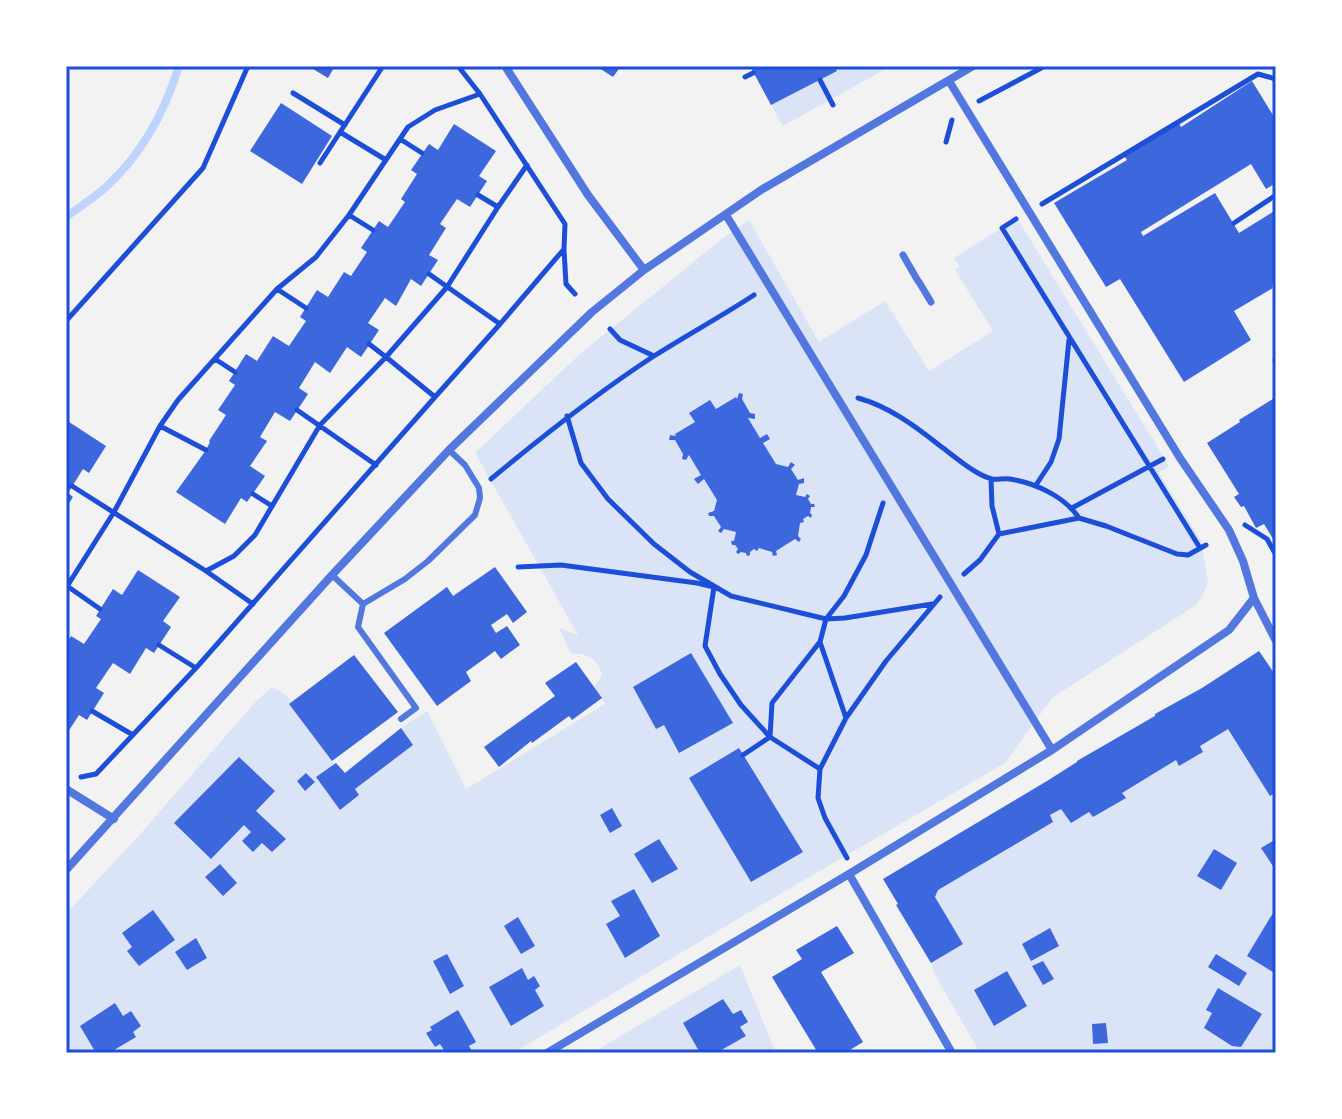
<svg xmlns="http://www.w3.org/2000/svg" width="1342" height="1119" viewBox="0 0 1342 1119" font-family="Manrope,sans-serif">
<rect width="100%" height="100%" fill="#f2f2f2"/>
<path fill="#dbe4f7" d="M750,66H891L783,126Z
M1017,218L1169,466L1159,473L1201,540L1208,582L1202,597L1196,605L1052,698L1005,763L763,904L513,1053H67L66,914L142,832L257,700L272,687L286,695L292,702L290,704L332,761L345,772L401,728L427,711L466,789L605,704L594,687L602,675C599,660 586,652 571,654L559,628L578,635L475,453L581,353L723,238L749,220L819,342L885,301L929,371L993,331L955,270L960,267L954,258Z
M1259,651L1276,676V1053H980L936,977L931,963L896,905L1077,761L1202,688Z
M740,965L776,1053H592Z"/>
<g fill="none" stroke-linecap="round" stroke-linejoin="round">
<path stroke="#bfd3fe" stroke-width="8" d="M66,217C79,207 94,198 106,187C141,155 165,111 179,66"/>
</g>
<path fill="#3d67dc" d="M308,66H335L328,78Z
M596,66H621L613,77Z
M750,66H842L836,69L837,71L771,105Z
M1252,81L1276,120V183L1266,189L1251,164L1141,232L1143,236L1215,193L1239,233L1276,210V283L1272,286L1273,288L1234,311L1251,340L1184,382L1120,279L1106,287L1054,203L1127,160L1124,156L1179,123L1181,127Z
M281,103L332,136L302,184L250,151Z
M454,124L496,151L479,176L487,181L470,207L457,199L440,224L446,228L429,255L438,260L421,286L411,279L396,306L385,298L368,323L379,330L361,357L347,347L330,373L315,362L299,388L308,394L290,421L275,412L260,437L267,441L250,466L265,476L247,502L241,498L225,524L176,492L206,450L210,442L209,441L226,415L218,410L235,385L229,381L246,354L257,361L273,336L289,346L306,321L300,317L317,290L328,297L344,272L351,276L367,252L361,248L379,221L388,227L405,202L401,199L417,174L411,170L429,144L438,150Z
M739,393L743,394L742,399L750,413L755,414V419L748,418L760,438L767,434L770,439L763,443L776,464L788,467L791,462L795,465L791,469L798,480L804,478V483L799,484L796,495L805,497L807,494L810,496L808,499L811,504H814L815,507H811L810,513L812,515L811,518L808,516L803,519L804,522L800,523L798,536L801,539L799,542L795,539L776,551L777,555L773,556L772,552L759,548L757,551L754,549L750,552V555L747,556L746,553L741,552L738,554L736,552L738,549L735,545H732L731,541H734L736,532L724,529L721,533L718,531L721,527L714,516H709L708,513L714,511L717,500L704,479L698,484L694,479L701,475L689,455L686,460L682,459L683,454L675,440H669L670,435L676,436L675,434L695,422L689,413L710,400L716,409L736,397L737,399Z
M1276,397V544L1264,524L1256,528L1244,506L1241,507L1234,497L1239,494L1207,443L1240,422L1239,420Z
M66,420L106,446L89,473L83,469L68,493L73,497L66,508Z
M495,567L527,612L513,623L507,614L491,625L496,633L507,626L520,645L501,659L495,651L466,672L471,681L437,706L384,633L447,587L453,596Z
M138,570L180,597L163,621L171,627L154,653L146,648L130,674L113,663L96,688L104,693L87,720L79,715L66,735V645L71,636L84,644L101,619L96,616L113,589L122,595Z
M1259,651L1276,676V792L1270,796L1228,729L1200,746L1203,752L1179,766L1176,760L1122,793L1126,798L1093,817L1089,812L1071,823L1061,809L1050,815L1053,822L938,890L935,897L963,944L931,963L896,905L898,904L883,879L1047,781L1077,762V761L1155,716V714L1202,688Z
M691,653L733,723L679,753L664,725L656,729L633,687Z
M354,655L398,712L332,761L289,704Z
M576,662L602,698L572,720L569,716L532,743L531,741L499,767L484,747L555,696L545,683Z
M401,728L413,745L355,789L359,795L340,810L316,777L336,763L345,773Z
M739,748L803,852L751,882L689,778Z
M239,757L275,791L256,811L286,839L272,852L262,843L253,852L242,841L251,832L244,825L211,859L174,823Z
M306,773L315,782L305,791L297,781Z
M612,808L622,826L610,833L600,815Z
M659,839L678,869L652,883L634,854Z
M1276,839V871L1261,848Z
M1214,849L1237,863L1221,890L1197,876Z
M220,864L237,883L223,896L205,877Z
M634,889L660,936L625,958L606,924L620,916L611,901Z
M1276,908V974L1247,956Z
M153,910L175,940L139,966L127,951L132,947L122,933Z
M518,917L535,946L521,954L504,926Z
M837,926L854,953L821,972L863,1042L845,1053H818L772,977L802,959L796,950Z
M1050,928L1059,946L1031,961L1022,944Z
M196,938L207,958L187,970L175,952Z
M447,954L464,986L450,994L433,961Z
M1216,954L1247,973L1239,986L1208,967Z
M1043,961L1054,979L1043,985L1032,966Z
M522,968L528,980L534,976L540,986L535,990L544,1006L511,1026L489,987Z
M1007,971L1027,1006L994,1026L974,990Z
M1218,988L1262,1014L1241,1047L1232,1046L1204,1028L1212,1013L1206,1010Z
M723,999L733,1014L741,1010L748,1022L740,1027L746,1036L716,1053H700L683,1023Z
M115,1003L123,1016L131,1011L141,1026L133,1032L136,1037L109,1053H96L80,1026Z
M458,1010L476,1042L469,1046L473,1053H446L440,1044L435,1047L426,1033L432,1030L430,1027Z
M1106,1023L1108,1043L1093,1044L1092,1024Z"/>
<g fill="none" stroke-linecap="round" stroke-linejoin="round">
<path stroke="#1d4ed8" stroke-width="5" d="M458,66L480,94L565,224L564,249L500,324
M745,77L753,73
M820,80L833,105
M293,93L345,125
M979,101L1045,66
M340,132L386,160
M400,139L422,153
M946,142L952,120
M320,163L383,66
M478,195L498,207
M1042,204L1258,74L1276,79
M349,215L373,230
M1016,219L1002,228L1200,548
M1234,223L1276,195
M564,250L566,284L575,294
M429,274L500,324L435,397L386,357L447,287L498,207L527,165
M277,289L306,308
M66,321L203,168L248,66
M610,329L620,340L654,356
M215,359L235,372
M1275,360H1276
M858,398C888,406 915,426 939,445C953,455 975,475 992,479C997,480 1004,478 1010,479C1036,483 1065,497 1079,518L1106,526L1177,554L1188,555L1206,545
M297,410L376,465
M567,416L581,463L608,499L654,544L690,572L731,596L826,619L844,596L866,555L883,503
M160,426L206,450
M491,479C544,435 597,393 654,356C687,335 722,316 754,295
M991,479L992,506L999,534
M1036,485L1051,462L1059,439L1069,340
M72,486L206,571L253,604
M253,494L272,506
M1072,508L1163,459
M1245,525L1267,539L1276,555
M518,567L561,565L697,583L714,587L705,646L720,674L741,705L770,737L820,769
M206,571L234,556L255,535L320,425L386,357L369,344
M964,574L980,560L999,534L1079,518
M67,586L100,609
M66,588L114,512L160,426L178,400L277,289L316,257L349,215L408,127L435,110L480,94
M159,645L196,668
M92,711L133,735
M846,718L820,642L826,619L845,618L932,604
M743,755L770,737L772,703L819,643
M81,777L96,774L196,668L435,397
M847,858L825,818L818,798L820,769L846,718L886,661L940,597"/>
<path stroke="#5277de" stroke-width="6" d="M332,575L363,604L358,627L416,708L401,719
M363,604L405,579L428,561L475,515L480,498L479,488L465,465L449,450"/>
<path stroke="#5277de" stroke-width="7" d="M903,255L918,281
M919,282L931,302"/>
<path stroke="#5277de" stroke-width="8" d="M505,66L588,195L644,270
M949,81L1180,458L1229,530L1243,561L1254,598L1276,641
M726,215L1052,750
M66,789L114,819
M66,870L332,575L449,450L592,312L644,270L761,190L973,66
M849,874L952,1053
M547,1053L849,874L1052,750L1229,630L1254,598"/>
</g>
<rect width="1342" height="1119" fill="none" stroke="#ffffff" stroke-width="136"/>
<rect x="68" y="68" width="1206" height="983" fill="none" stroke="#1d4ed8" stroke-width="3"/>
</svg>
